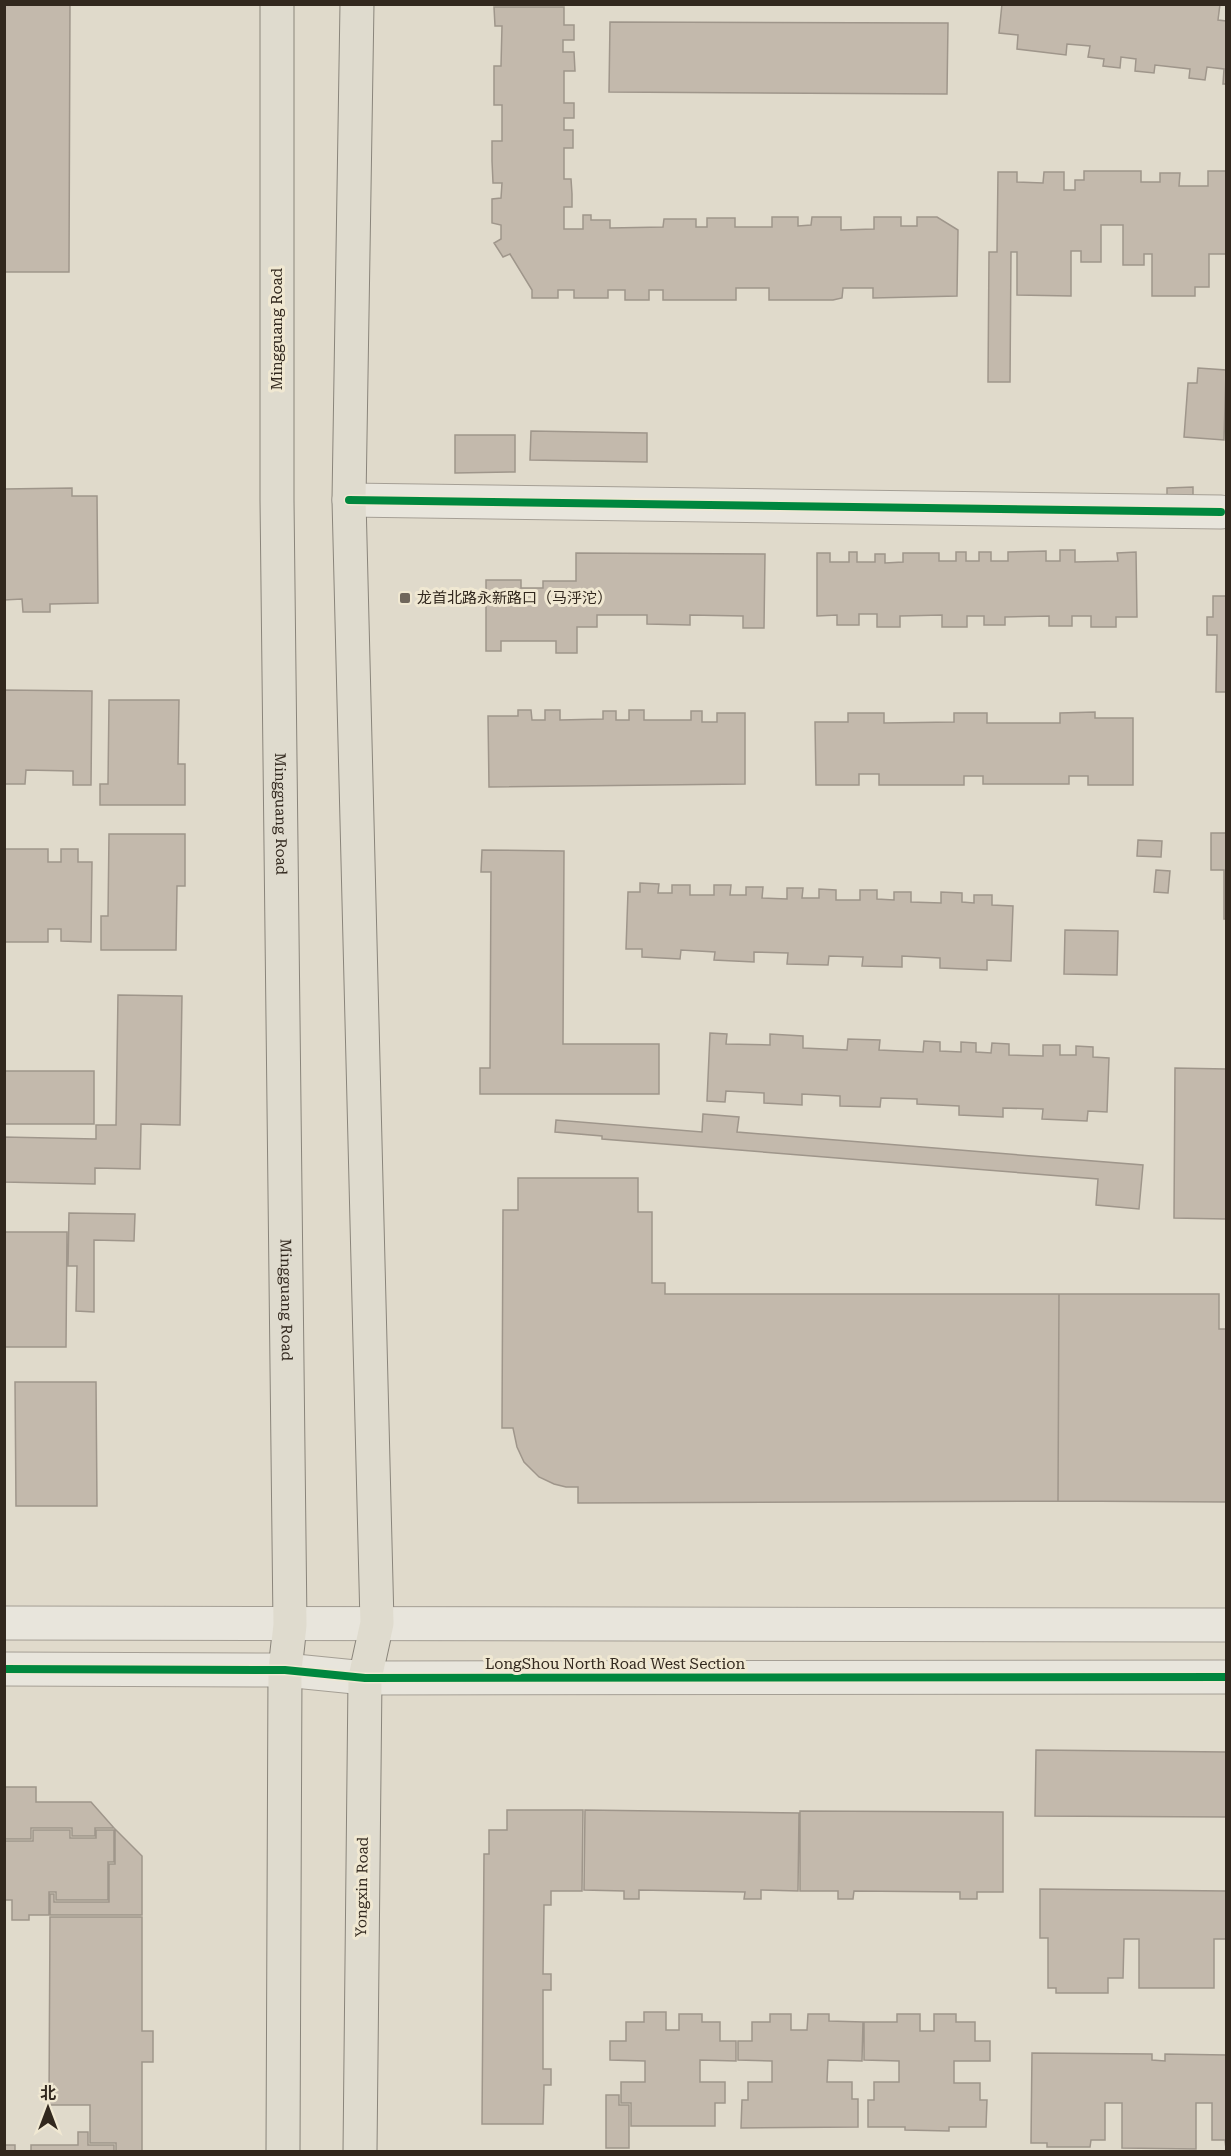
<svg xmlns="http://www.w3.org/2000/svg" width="1231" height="2156" viewBox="0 0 1231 2156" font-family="'Roboto Serif','Noto Sans SC',serif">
<rect width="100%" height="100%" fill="#e0dacb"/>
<path fill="#c3b9ac" stroke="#9f968b" stroke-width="1.5" d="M4,4H70L69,272H4Z
M1002,4H1220L1218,20L1226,21V84H1223L1224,69L1207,67L1205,80L1189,78L1190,69L1155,65L1154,73L1135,71L1136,59L1121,57L1120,68L1103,66L1104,59L1088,57L1090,46L1067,44L1066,55L1017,49L1018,35L999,33Z
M494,7H564V25H574V40H563V52H574L575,71H564V103H574V118H564V130H573V148H564V179H571L572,194V207H564V229H583V215H591V220H610V228L663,227L664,219H696V227H707V218H735V227H772V217H798V226L811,225L812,217H841V230L874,229V217H901V226H917V217H937L958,230L957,296L873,298V288H843L842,298L833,300H769V288H736V300H663V290H649V300H625V290H608V298H574V290H558V298H532V290L510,254L503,257L494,243L501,239V225L492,223V199L501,198L502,183H493L492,161V141H502V105H494V66H501L502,26H495Z
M610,22L948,23L947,94L609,92Z
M1084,171H1141V182H1160V173H1180L1179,186H1208V171H1226V254H1209V287H1195V296H1152V254H1144V265H1123V225H1101V262H1081V251H1071V296L1017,295V252H1011L1010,382H988L989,252H997L998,172H1017V182L1043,183L1044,172H1064V190H1075V180H1084Z
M1198,368L1226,370L1224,440L1184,437L1188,383H1197Z
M531,431L647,433V462L530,460Z
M455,435H515V472L455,473Z
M1193,487V526H1167V488Z
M72,488V496H97L98,603L50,604V612H23L22,599L4,600V489Z
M1060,550H1075V562L1118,561L1117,553L1136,552L1137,617H1116V627H1091V616H1072V626H1049V616L1005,617V625H984V616H967V627H942V615L900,616V627H877V614H859V625H837V615L817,616V553H830V562H849V552H857V562H875V554H885V563L903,562V553H939V561H956V552H966V561H979V552H991V561H1008V552L1046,551V561H1060Z
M576,553L765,554L764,628H743V616L690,615V625L647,624V615H597V627H577V653H556V641H501V651H486V580H521V588H543V581H576Z
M1213,596H1226V692H1216L1217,635H1207V617H1213Z
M4,690L92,691L91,785H73V771L26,770L25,784H4Z
M109,700H179L178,764H185V805H100V784H108Z
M518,710H531L532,720H545V710H560V720L603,719V711H616V720H629V710H644V720H691V711H702V722H717V713H745V784L489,787L488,716H518Z
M1095,712V718H1133V785H1088V776H1069V784H983V776H964V785H879V774H859V785H816L815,722H848V713H884V723L954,722V713H987V723H1060V713Z
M1211,833H1226V919H1224V870H1211Z
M109,834H185V886H177L176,950H101V916H108Z
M1138,840L1162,841L1161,857L1137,856Z
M4,849H48V862H61V849H78V862H92L91,942L61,941V929H48V942H4Z
M482,850L564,851L563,1044H659V1094H480V1068H490L491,872H481Z
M1156,870L1170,871L1168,893L1154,892Z
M640,883L659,884L658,893H672V885H690V895H714V885H731L730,895H746V887H763L762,898L787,899V888H803L802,898H819V889L836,890V900H860V890H877V899L894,900V892H911V902L941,903V892L962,893V902L974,903V895H992V905L1013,906L1011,961L987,960V970L940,968V958L902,956V967L862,966L863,957L829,956L828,965L787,964L788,953L754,952V962L714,960L715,952L681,950L680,959L642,957V949H626L628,892H640Z
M1065,930L1118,931L1117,975L1064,974Z
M118,995L182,996L180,1125L141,1124L140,1169L95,1168V1184L4,1182V1137L96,1139V1125H116Z
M710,1033L727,1034L726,1044L770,1045V1034L803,1036V1048L847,1050L848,1039L880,1040L879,1050L923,1052L924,1041L940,1042V1051L961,1052V1042L976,1043V1052L991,1053L992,1043L1009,1044V1055L1043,1056V1045H1060V1055H1076V1046L1093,1047V1057L1109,1058L1107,1112L1088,1111L1087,1121L1042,1119L1043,1109L1003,1108V1117L959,1115V1106L917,1104V1099L881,1098L880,1107L840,1106V1096L802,1094V1105L764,1103V1093L726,1091L725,1102L707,1101Z
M1175,1068L1226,1069V1219L1174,1218Z
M4,1071H94V1124H4Z
M703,1114L739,1117L737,1132L1143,1165L1139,1209L1096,1205L1098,1179L602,1139V1136L555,1132L556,1120L702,1132Z
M518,1178H638V1212H652V1283H665V1294H1059L1058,1501L578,1503V1487H566L554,1484L539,1477L524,1462L517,1447L513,1428H502L503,1210H518Z
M69,1213L135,1214L134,1241L94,1240V1312L76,1311L77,1266H68Z
M4,1232H67L66,1347H4Z
M1059,1294H1219V1329H1226V1502L1058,1501Z
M15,1382H96L97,1506H16Z
M1036,1750L1226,1752V1817L1035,1816Z
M4,1787H36V1802H91L114,1828H95V1836H72V1828H31V1839H4Z
M507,1810H583L582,1891H551V1905H544L543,1974H551V1990H543V2069H551V2085H544L543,2124H482L484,1854H489V1830H507Z
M585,1810L799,1813L798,1891L761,1890V1899H744L745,1892L639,1890V1899H624V1891L584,1890Z
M800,1811L1003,1812V1892H977V1899H960V1892L854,1891L853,1899H838V1891H800Z
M115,1829L142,1856V1915H50V1894H54V1902H109V1864H115Z
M33,1830H70V1838H96V1830H114V1862H108V1900H56V1892H49V1915H29V1920H12V1900H4V1841H33Z
M1040,1889L1226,1891V1939H1214V1988H1139V1939H1124L1123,1978H1108V1993H1056V1988H1048V1938H1040Z
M50,1917H142V2031H153V2062H142V2152H116V2143H90V2105H49Z
M644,2012H666V2030H679V2014H702V2022H720V2041H736V2061L700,2060V2082H725V2103H715V2126H631V2103H621V2082H645V2061L610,2060V2041H626V2022H644Z
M770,2014H791V2030H807L808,2014H829V2021L863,2022L862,2061L828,2060L827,2082H852V2099H858V2127L741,2128L742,2100H748V2082H772V2061L738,2060V2041H752V2022H770Z
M897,2014H920V2031H934V2014H956V2022H975V2041H990V2061H954V2083H980V2100H987L986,2127H949V2131L905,2130V2127H868V2100H874V2082H899V2061L864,2060V2022H897Z
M1032,2053L1152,2054V2060L1165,2061V2054L1226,2055V2149L1225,2140H1212V2103H1196V2149L1122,2148V2103H1105V2140H1091L1090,2147H1047V2143H1031Z
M606,2095H619V2105H629V2148H606Z
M78,2132H88V2145H114V2152H31V2145H78Z
M4,2145H15V2152H4Z"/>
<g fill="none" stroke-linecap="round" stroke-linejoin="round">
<defs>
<path id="minor" d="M349,500L1221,512
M4,1623L1226,1625
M4,1669L285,1670L365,1678L1226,1677"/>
<g id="major">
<path id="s1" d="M277,4V500L290,1625L285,1670L283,2152"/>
<path d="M357,4L349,500L377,1623L365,1678L360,2152"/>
</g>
</defs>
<use href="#minor" stroke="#a59f95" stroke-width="35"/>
<use href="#major" stroke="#8a857b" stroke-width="35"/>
<use href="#minor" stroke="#e8e5dc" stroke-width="33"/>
<use href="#major" stroke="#dfdbce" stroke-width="33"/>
<defs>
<path id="cycleway" d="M349,500L1221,512
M4,1669L285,1670L365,1678L1226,1677"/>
</defs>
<use href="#cycleway" stroke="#f0e8d2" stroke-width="11"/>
<use href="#cycleway" stroke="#00873e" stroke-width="8"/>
</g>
<rect fill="#6f665b" stroke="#f0e8d2" stroke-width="2" x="399" y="592" width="12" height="12" rx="3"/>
<g text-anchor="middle" stroke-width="6" stroke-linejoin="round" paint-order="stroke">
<g font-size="15" fill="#32281e" stroke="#f0e8d2">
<text transform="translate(277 329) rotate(-90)" y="5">Mingguang Road</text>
<text dy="5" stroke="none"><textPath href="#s1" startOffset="810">Mingguang Road</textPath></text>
<text dy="5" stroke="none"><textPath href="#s1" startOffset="1296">Mingguang Road</textPath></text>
<text x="615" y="1669">LongShou North Road West Section</text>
<text transform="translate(362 1887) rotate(-89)" y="5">Yongxin Road</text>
</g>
<g font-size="15" fill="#32281e" stroke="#f0e8d2" text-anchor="start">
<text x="417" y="603">龙首北路永新路口（马泘沱）</text>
</g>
</g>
<rect width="1231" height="2156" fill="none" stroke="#32281e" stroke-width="12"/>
<g transform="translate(48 2108)" stroke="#f0e8d2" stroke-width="4.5" paint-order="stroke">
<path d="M0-4.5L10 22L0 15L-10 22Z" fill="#32281e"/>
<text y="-9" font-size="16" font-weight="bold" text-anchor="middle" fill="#32281e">北</text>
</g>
</svg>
